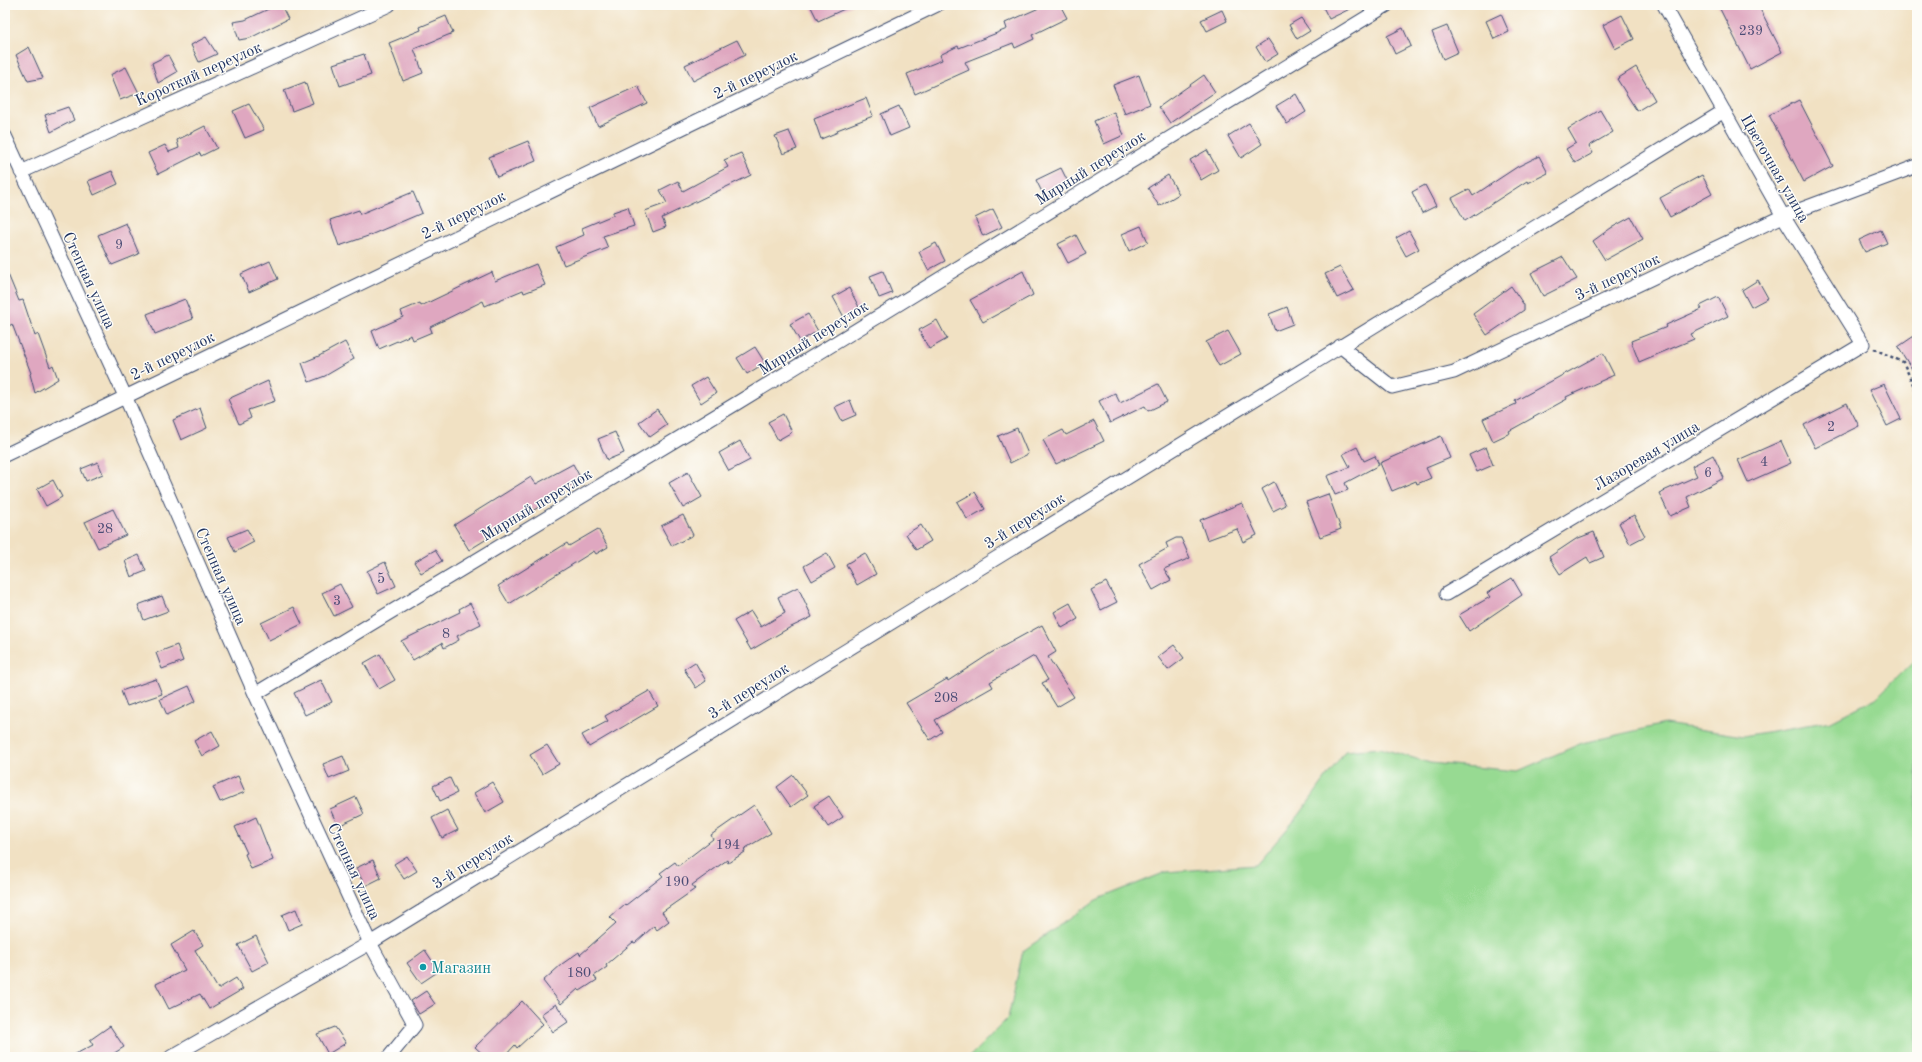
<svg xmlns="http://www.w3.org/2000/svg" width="1922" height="1062" viewBox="0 0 1922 1062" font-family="'Old Standard TT',serif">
<rect width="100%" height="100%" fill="#fdfcf7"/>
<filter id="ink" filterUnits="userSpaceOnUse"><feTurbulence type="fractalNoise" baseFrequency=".025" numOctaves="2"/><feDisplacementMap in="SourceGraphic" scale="8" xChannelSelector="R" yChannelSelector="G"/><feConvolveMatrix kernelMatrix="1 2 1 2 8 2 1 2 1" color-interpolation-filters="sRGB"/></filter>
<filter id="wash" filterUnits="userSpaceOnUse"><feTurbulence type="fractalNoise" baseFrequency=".012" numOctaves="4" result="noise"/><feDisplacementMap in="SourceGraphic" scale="16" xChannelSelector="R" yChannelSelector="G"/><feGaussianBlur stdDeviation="0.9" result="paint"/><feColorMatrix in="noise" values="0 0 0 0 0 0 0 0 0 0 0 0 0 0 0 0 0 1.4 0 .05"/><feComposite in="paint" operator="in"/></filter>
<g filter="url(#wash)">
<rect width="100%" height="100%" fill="#f1e1c3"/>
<path fill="#97da92" stroke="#598478" d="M1917,657V1057H969L1008,1018L1023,951L1096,900L1166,872L1256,865L1300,814L1345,751L1380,748L1430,763L1518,771L1582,743L1665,724L1743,736L1831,721L1876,698Z"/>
<g id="blocks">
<path fill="#dfa7c0" d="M277,5H281L288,19L250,38L239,40L233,22L245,20Z
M810,5H853L818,21Z
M1037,5H1060L1067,18L1032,35L1034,39L1015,48L1013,43L965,62L969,70L915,94L907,74L942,60L940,55L958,46L959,48L1007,29L1005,23L1039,8Z
M1322,5H1358L1329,19Z
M1718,5H1758L1782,52L1750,69Z
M1222,10L1227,21L1207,31L1201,20Z
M1501,14L1509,32L1494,39L1486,21Z
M1622,15L1634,39L1615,49L1603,25Z
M446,16L453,33L414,49L423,73L403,81L389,43L421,30L420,27Z
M1301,18L1310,31L1297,39L1289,25Z
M1447,26L1458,52L1443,59L1432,32Z
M1403,28L1411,46L1395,54L1387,36Z
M206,37L217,54L199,62L191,45Z
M1268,39L1278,54L1265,62L1256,47Z
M737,40L745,55L693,81L685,65Z
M29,47L43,78L28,81L16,55Z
M364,54L371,75L340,86L333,64Z
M168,55L177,72L158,83L152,63Z
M126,67L139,93L120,100L110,75Z
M1636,67L1655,100L1637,111L1617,79Z
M1139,75L1150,104L1125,114L1113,85Z
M1204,75L1215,92L1170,123L1159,107Z
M305,82L313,103L292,111L284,90Z
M638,86L647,103L598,126L590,108Z
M1296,94L1306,112L1287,124L1276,106Z
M866,98L873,116L837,130L838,132L821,139L814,119Z
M1799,100L1833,166L1804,182L1769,115Z
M249,104L264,130L245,138L233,111Z
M899,106L909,128L890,136L881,114Z
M68,107L74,120L51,132L45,115Z
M1600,110L1613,132L1589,146L1593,153L1575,163L1566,149L1576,143L1568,129Z
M1114,112L1124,135L1104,144L1094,121Z
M1249,123L1262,144L1241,158L1228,136Z
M205,126L217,148L201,156L200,153L158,174L148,153L165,145L169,152L179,148L177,140Z
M789,131L797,149L783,154L775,136Z
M528,141L536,161L497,177L489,157Z
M1207,150L1218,170L1201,180L1190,160Z
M741,153L751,175L662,218L666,227L653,232L645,211L667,203L660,190L678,181L683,191L728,167L724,160Z
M1539,156L1548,173L1528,183L1527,181L1465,221L1452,198L1469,189L1473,196L1517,167Z
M1061,168L1070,186L1045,198L1036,180Z
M112,171L118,184L94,195L88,181Z
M1168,175L1179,194L1159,206L1148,188Z
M1702,175L1712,194L1670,217L1660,198Z
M1425,185L1436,206L1422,213L1412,192Z
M413,192L422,213L368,236L339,246L330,220L359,210L360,214Z
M628,207L634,226L603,236L608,248L564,265L556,247L584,235L582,228L613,215V212Z
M993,209L1002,227L983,236L975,218Z
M1631,217L1643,239L1605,260L1593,241L1611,228Z
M126,223L139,254L112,265L98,235Z
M1141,226L1148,242L1129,251L1122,234Z
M1881,230L1887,243L1865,252L1859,240Z
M1409,231L1419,249L1406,256L1396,238Z
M1076,235L1086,254L1068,263L1058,244Z
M936,243L945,261L928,270L919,252Z
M1563,257L1577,279L1543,296L1531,273Z
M270,261L278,279L249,292L241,274Z
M536,264L545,285L524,293L523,290L485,306L483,301L430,327L432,332L413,340L411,335L379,349L372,331L403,317L401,311L420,303L421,306L492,272L495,281Z
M5,267L19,301L23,300L35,336L38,334L50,367L53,365L58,379L35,393L30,374L31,373L12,324L9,326L5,318Z
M1340,267L1354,290L1337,298L1325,274Z
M883,271L892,293L879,298L870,276Z
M1023,271L1033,295L983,322L970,300Z
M1758,280L1768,298L1751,307L1742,290Z
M1511,286L1524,305V310L1487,335L1473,314Z
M849,288L860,309L844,317L833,297Z
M1718,297L1728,316L1691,334L1694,339L1639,362L1631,341L1667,327L1666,325L1702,309L1700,306Z
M185,299L193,319L155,334L147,314Z
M1287,307L1293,324L1275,331L1269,314Z
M808,314L818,331L800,341L790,324Z
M937,320L947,339L929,349L919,330Z
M1228,331L1241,354L1219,366L1206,342Z
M1917,334V377L1898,347Z
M345,342L354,359L325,376L309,382L302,363L319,356Z
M755,347L765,363L747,374L737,358Z
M1603,353L1614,375L1566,397L1567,399L1509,431L1510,433L1493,441L1483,419L1516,404L1515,401Z
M706,377L716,393L701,403L691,386Z
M268,381L275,401L248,410L251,418L239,424L228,399Z
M1158,384L1167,402L1148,411L1145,406L1110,423L1099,401L1115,393L1120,403Z
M1884,384L1901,419L1887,426L1869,390Z
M850,400L856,415L842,421L835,407Z
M1847,403L1859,426L1815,448L1804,425Z
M200,408L207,428L181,440L173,420Z
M657,409L667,425L650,437L639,422Z
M783,414L792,432L778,440L768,422Z
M1094,421L1104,441L1056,464L1043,440L1063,430L1066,435Z
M1017,428L1028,454L1010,463L998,436Z
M615,432L624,453L607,460L598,439Z
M1441,436L1450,458L1426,468L1431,478L1417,484L1416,481L1392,491L1380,463Z
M740,441L750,460L729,471L719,453Z
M1781,441L1791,463L1748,482L1738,460Z
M1357,447L1364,461L1375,456L1379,465L1345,483L1348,490L1335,495L1327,476L1350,467L1343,454Z
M1486,447L1493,465L1477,472L1469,455Z
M1713,455L1724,478L1687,497L1691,507L1670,516L1659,493L1697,476L1692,466Z
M98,462L103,474L86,481L81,469Z
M573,464L581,479L545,499L547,502L469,550L454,525L531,477L536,484Z
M688,472L702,497L683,508L669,483Z
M53,480L62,497L46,506L37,489Z
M1274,482L1285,505L1273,511L1262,489Z
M975,492L985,509L967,519L957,502Z
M1328,494L1341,529L1320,537L1306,502Z
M1242,503L1257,535L1243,542L1237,529L1207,540L1200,520Z
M113,509L126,535L98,548L85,522Z
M683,515L693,535L672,546L661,526Z
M1634,515L1645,536L1630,544L1619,523Z
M921,525L931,541L916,550L906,534Z
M247,529L254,542L235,552L228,537Z
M598,529L608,547L596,554L594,551L509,604L498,586L567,543L569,546Z
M1594,532L1604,557L1590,563L1587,557L1560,574L1549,557L1576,539Z
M1176,538H1181L1190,558L1164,569L1171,580L1153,590L1139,564L1168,548L1166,543Z
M435,550L442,561L421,573L414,562Z
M827,553L835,568L812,581L804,566Z
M865,553L876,574L857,585L846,564Z
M139,555L146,571L131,577L125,561Z
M385,562L396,586L378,594L367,571Z
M1512,578L1522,595L1469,631L1459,615L1490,597L1487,593Z
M1106,582L1117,602L1101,610L1091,590Z
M340,584L352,607L334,616L322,593Z
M798,587L812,617L789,628L751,650L734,621L751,611L761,627L785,613L778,597Z
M162,596L168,611L144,620L138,605Z
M470,603L481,624L457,636L459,640L444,648L442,643L413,660L401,641L460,612L459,609Z
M1070,603L1078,619L1062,628L1054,612Z
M294,607L302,624L269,640L261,623Z
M1042,625L1056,652L1048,657L1074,697L1057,707L1042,683L1048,680L1034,656L990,682L993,687L935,720L942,732L930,740L906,703L947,679L948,681L991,653Z
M177,645L183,661L162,669L156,653Z
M1174,645L1184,658L1168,670L1158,657Z
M380,654L395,680L379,689L364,663Z
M695,662L706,681L696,688L684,669Z
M156,679L162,694L127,706L121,691Z
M321,680L332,702L305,715L294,693Z
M189,686L196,701L167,715L160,699Z
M649,691L658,706L589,747L582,735L608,721L605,716Z
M212,731L220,746L202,756L194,741Z
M547,745L559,764L542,774L530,755Z
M343,756L349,771L329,779L323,764Z
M793,775L808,795L791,807L777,787Z
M238,776L245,792L220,802L213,787Z
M450,778L457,793L440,801L433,786Z
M492,782L504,802L485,813L474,793Z
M829,796L843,817L828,827L814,806Z
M356,797L364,814L338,826L330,809Z
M754,805L771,833L744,849L745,852L728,863L727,860L692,885L695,889L662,912L669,921L657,930L654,926L635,943L633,942L606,965L607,967L594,976L597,980L580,991L578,989L561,1004L543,981L562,964L579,952L580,955L616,923L610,917L625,904L626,905L663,876L660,873L675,862L678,866L713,839L711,835Z
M447,810L458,830L442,838L432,818Z
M256,817L273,860L251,869L245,854L247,853L235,827Z
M407,856L417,871L404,879L394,864Z
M373,860L381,878L365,886L356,868Z
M296,909L302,924L288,930L282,915Z
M194,931L203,945L195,950L218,989L236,978L243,989L209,1009L200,994L169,1009L156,984L185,970L171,945Z
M256,936L269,962L252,971L238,945Z
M425,950L439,971L421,983L407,963Z
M426,991L435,1004L419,1014L411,1001Z
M522,1001L543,1024L517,1048L515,1045L504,1057H486L475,1047Z
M556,1004L568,1022L553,1032L541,1014Z
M110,1026L124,1047L108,1057H70L93,1045L90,1040Z
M335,1027L346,1043L328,1054L317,1034Z"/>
</g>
</g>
<g filter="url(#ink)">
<use href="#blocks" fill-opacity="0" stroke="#3b4a6d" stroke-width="1"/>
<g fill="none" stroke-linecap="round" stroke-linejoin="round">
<defs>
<path id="minor" d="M5,136L125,396L255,694L370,943L415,1025L389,1057
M21,172L389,5
M1340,346L1392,387L1454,372L1783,216L1917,166
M5,455L937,5
M1446,594L1863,344L1783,216L1664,5
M255,694L737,403L1387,5
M171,1057L370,943L1724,111"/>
</defs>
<use href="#minor" stroke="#3b4a6d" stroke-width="15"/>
<path stroke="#3b4a6d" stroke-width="2.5" stroke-dasharray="3 3" stroke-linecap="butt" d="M1874,349L1903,362L1917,393"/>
<use href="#minor" stroke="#fff" stroke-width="13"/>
</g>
</g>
<circle fill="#0f9aa8" stroke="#fdfcf7" stroke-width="1.5" cx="423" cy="967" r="4"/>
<g text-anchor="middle" stroke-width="3" stroke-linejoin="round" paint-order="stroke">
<g font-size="14" fill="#4c4d76">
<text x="1751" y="35">239</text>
<text x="119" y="249">9</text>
<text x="1831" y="431">2</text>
<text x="1764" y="466">4</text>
<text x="1708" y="477">6</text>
<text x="105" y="533">28</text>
<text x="381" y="583">5</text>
<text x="337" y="605">3</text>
<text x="446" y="638">8</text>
<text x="946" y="702">208</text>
<text x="728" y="849">194</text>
<text x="677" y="886">190</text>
<text x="579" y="977">180</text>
</g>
<g font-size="16" fill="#1b2f5e" stroke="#fdfcf7">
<text transform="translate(198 73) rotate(-24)" y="6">Короткий переулок</text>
<text transform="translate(755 74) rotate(-26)" y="6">2-й переулок</text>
<text transform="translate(1090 167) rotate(-32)" y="6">Мирный переулок</text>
<text transform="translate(1776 168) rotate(60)" y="6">Цветочная улица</text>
<text transform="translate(463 214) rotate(-26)" y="6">2-й переулок</text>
<text transform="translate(1617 276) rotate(-25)" y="6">3-й переулок</text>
<text transform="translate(90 280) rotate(65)" y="6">Степная улица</text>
<text transform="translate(813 337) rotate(-32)" y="6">Мирный переулок</text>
<text transform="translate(172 355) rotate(-26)" y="6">2-й переулок</text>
<text transform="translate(1646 455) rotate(-31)" y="6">Лазоревая улица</text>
<text transform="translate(536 504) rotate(-31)" y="6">Мирный переулок</text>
<text transform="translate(1024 520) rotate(-32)" y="6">3-й переулок</text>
<text transform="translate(222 576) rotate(66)" y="6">Степная улица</text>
<text transform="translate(748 690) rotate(-32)" y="6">3-й переулок</text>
<text transform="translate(472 860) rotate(-32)" y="6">3-й переулок</text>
<text transform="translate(355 871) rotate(65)" y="6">Степная улица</text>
</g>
<g font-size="16" fill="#0d838f" stroke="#fdfcf7" text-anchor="start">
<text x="431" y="973">Магазин</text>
</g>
</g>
<rect width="1922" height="1062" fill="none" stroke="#fdfcf7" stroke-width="20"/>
</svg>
